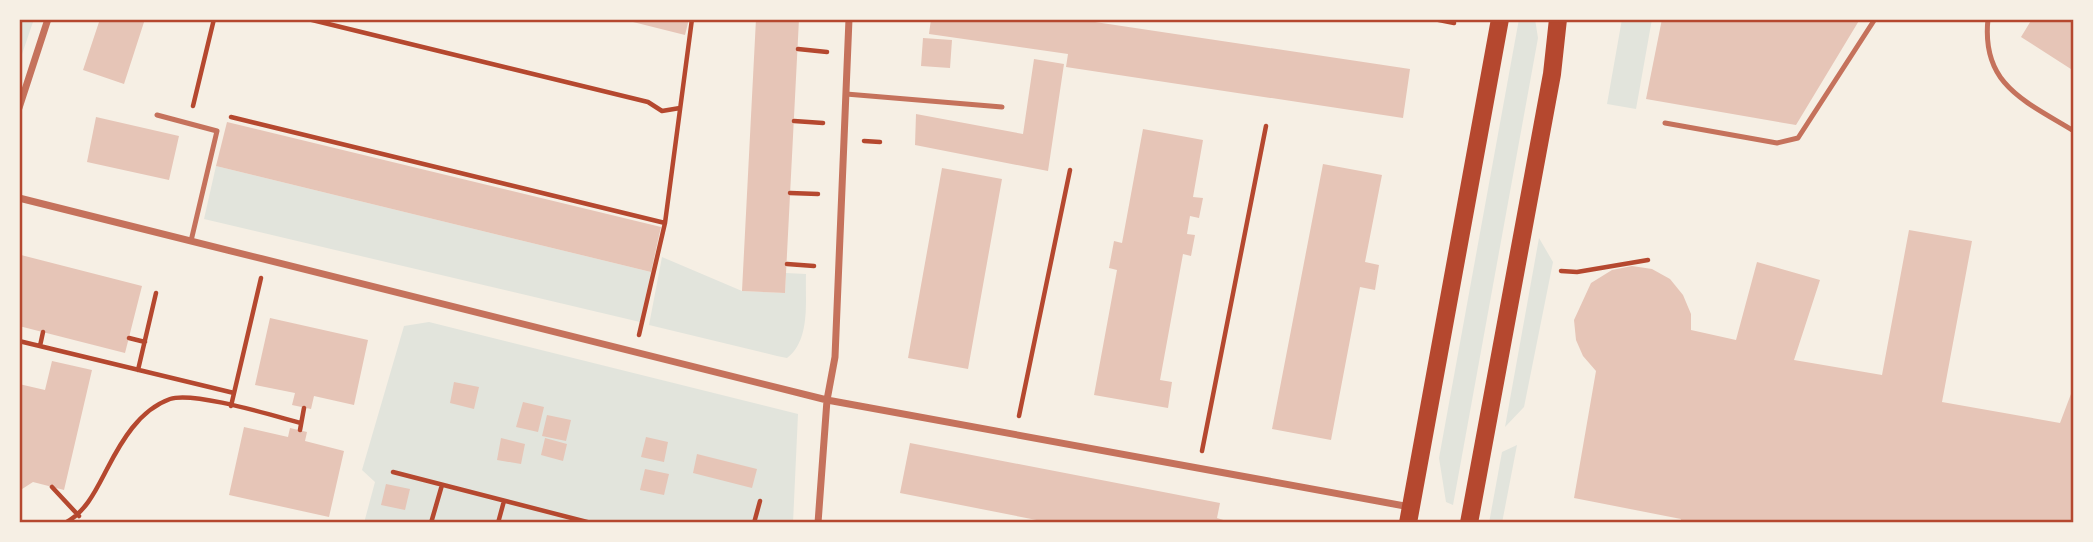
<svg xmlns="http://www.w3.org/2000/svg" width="2093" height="542" viewBox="0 0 2093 542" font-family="'Public Sans',sans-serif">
<rect width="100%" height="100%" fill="#f6efe4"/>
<path fill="#e2e4dc" d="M19,19H34L19,63Z
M1519,19H1535L1538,38L1453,505L1446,502L1439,458Z
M1622,19H1652L1636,109L1607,104Z
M216,166L651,272L640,322L204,219Z
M1539,238L1553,262L1524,407L1505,427Z
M662,257L742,291L785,293L786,273L806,274C805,301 811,340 787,358L777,356L649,325Z
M429,322L798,414L793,523H364L375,482L362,470L404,326Z
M1517,445L1502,523H1489L1502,452Z"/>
<path fill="#e6c5b7" d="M100,19H145L124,84L83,70Z
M621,19H689L685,35Z
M756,19H799L785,293L742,291Z
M931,19H1075L1410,69L1403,118L1066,67L1068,54L929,34Z
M1662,19H1860L1796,125L1646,99Z
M2032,19H2074V71L2021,37Z
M923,38L952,40L950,68L921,66Z
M1034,59L1064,64L1048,171L915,145L916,114L1023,134Z
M96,117L179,136L169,180L87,162Z
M227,122L661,227L651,272L216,166Z
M1143,129L1203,140L1193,197L1203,198L1199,218L1190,216L1187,234L1195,235L1191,256L1183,254L1160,380L1172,382L1168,408L1094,395L1117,270L1109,268L1114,241L1122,243Z
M1323,164L1382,175L1365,262L1379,265L1375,290L1360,287L1331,440L1272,429Z
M942,168L1002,179L968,369L908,358Z
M1909,230L1972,241L1942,402L2060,423L2074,386V523H1680L1681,519L1574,498L1596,371L1583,356L1576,340L1574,320L1591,283L1612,270L1632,266L1652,269L1670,279L1683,295L1691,314V330L1736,340L1757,262L1820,280L1794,360L1882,375Z
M21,255L142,286L125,353L19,326Z
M270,318L368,340L354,405L314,396L311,409L292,405L295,393L255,385Z
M52,361L92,370L64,490L33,482L19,491V384L45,390Z
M454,382L479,387L474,409L450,403Z
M523,402L544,407L538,432L516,427Z
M547,415L571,420L566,441L542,436Z
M244,427L288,437L290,428L307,432L305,441L344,451L329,517L229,495Z
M646,437L668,442L664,462L641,457Z
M501,438L525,444L521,464L497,460Z
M545,438L567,444L563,461L541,455Z
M910,443L1220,503L1217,518L1233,523H1052L900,493Z
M697,454L757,469L752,488L693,473Z
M645,469L669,474L664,495L640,490Z
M386,484L410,489L405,510L381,505Z"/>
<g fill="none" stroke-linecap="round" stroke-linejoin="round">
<path stroke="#b5482f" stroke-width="4.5" d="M308,19L648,102L662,111L680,108
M1434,19L1454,23
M798,49L827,52
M193,106L214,19
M231,117L665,223
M794,121L823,123
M864,141L880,142
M790,193L818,194
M787,264L814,266
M1561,271L1577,272L1648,260
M639,335L665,223L692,19
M129,338L145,342
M19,341L234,393
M40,346L43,332
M138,370L156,293
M231,406L261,278
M1019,416L1070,170
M300,430L304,408
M1202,451L1266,126
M393,472L591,523
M52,487L79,516
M65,523C86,512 96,490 107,469C121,442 139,410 170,399C194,391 274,416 301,423
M431,523L442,485
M498,523L504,501
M754,523L760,501"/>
<path stroke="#c5725c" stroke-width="5" d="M1988,19C1981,85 2025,101 2074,131
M846,94L1002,107
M157,115L217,131L191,241
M1665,123L1777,143L1798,138L1875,19"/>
<path stroke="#c5725c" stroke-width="7" d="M19,108L48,19
M19,198L827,400L1410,507
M818,523L827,400L835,357L849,19"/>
<path stroke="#b5482f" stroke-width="18" d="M1408,523L1500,19
M1469,523L1552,74L1558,19"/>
</g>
<rect width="2093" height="542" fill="none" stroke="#f6efe4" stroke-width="42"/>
<rect x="21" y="21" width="2051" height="500" fill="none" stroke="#b5482f" stroke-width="2.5"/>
</svg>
